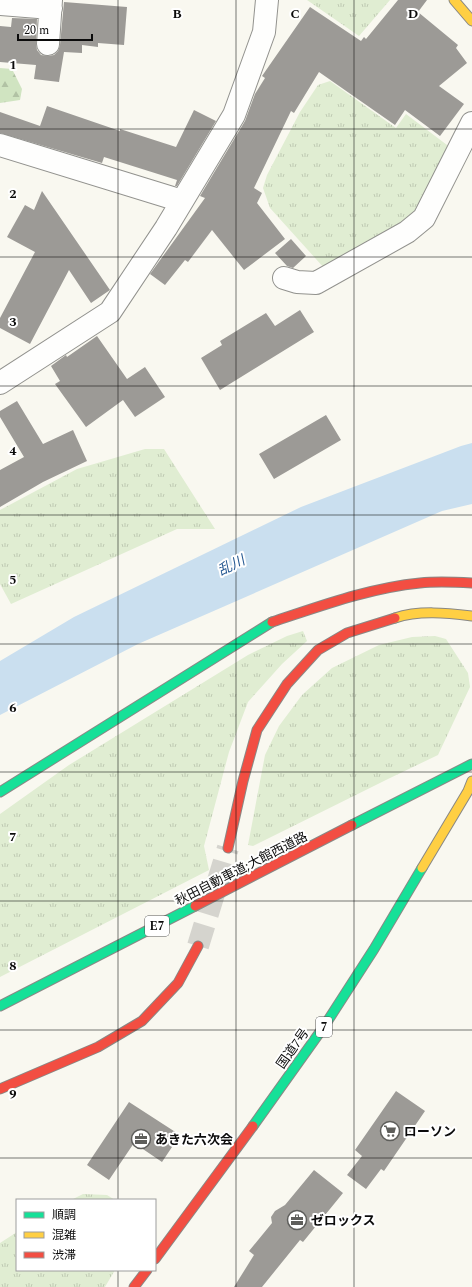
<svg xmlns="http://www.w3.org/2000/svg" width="472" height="1287" viewBox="0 0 472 1287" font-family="Spectral,'Noto Sans JP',serif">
<defs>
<pattern id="grass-tufts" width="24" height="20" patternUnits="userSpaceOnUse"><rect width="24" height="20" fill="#e0edd2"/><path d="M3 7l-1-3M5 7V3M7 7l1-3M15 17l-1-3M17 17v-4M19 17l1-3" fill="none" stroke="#bfcab3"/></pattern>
<pattern id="forest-firs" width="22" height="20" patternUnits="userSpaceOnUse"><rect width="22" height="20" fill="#d0e4c1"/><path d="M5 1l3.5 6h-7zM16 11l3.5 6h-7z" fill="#b1c2a4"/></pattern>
</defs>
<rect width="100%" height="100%" fill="#f9f8f0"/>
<path fill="url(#grass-tufts)" d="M307,0H390L359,36Z
M330,81L396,128L406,114L447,145V155L413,220L325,269L270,208L263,188L267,175L300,112L318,85Z
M145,449H164L215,529H177L11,604L0,584V510L77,469Z
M303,631L307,641L282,664L248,702L229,752L204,846L209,870L0,977V814L69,765L248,655L287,636Z
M435,636L446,639L468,673L470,687L438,755L388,779L253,846L248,845L265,755L279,726L302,695L332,668L379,645L412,637Z
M83,1194L107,1195L115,1200H71Z
M17,1232V1270H115L105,1287H0V1243Z"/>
<path fill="url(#forest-firs)" d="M0,68L12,69L22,89L20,100L0,103Z"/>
<path fill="#cadfef" d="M472,443V504L442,511L138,644L0,715V661L74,617L301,507L461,446Z"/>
<path fill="#9c9a96" d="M398,0H427L418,12L458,45L456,48L467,63L439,86L464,104L440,136L405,110L395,125L319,72L294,113L291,111L254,188L262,193L257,203L285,239L244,270L212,230L188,262L185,260L165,285L150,274L205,198L200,196L245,121L255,94L265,78L262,76L310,7L361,41L364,37L366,39Z
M64,2L127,7L124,45L98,43V47L82,45V53L64,52L59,82L34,79L36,65L0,62V26L11,27L12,18L37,19L36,43L37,50L41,55L48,56L54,55L58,51L60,45Z
M47,106L120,131V129L176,147L194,110L216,121L177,186H175L177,180L104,157L102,163L0,133V112L40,126Z
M42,191L110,290L91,303L69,270L30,344L0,328V318L35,252L7,237L25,205L34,210Z
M291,239L306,256L293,268L287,266L275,253Z
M300,310L314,332L220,390L201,358L222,345L220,341L266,313L275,326Z
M97,336L127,379L145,367L165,397L135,417L123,400L86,427L55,384L60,381L51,366L66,355L67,357Z
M17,401L43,444L73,430L87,461L43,482L0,507V470L24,457L0,417V411Z
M326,415L341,440L274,479L259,454Z
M396,1091L425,1111L384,1171L381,1169L366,1189L347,1175L362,1156L355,1150Z
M129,1102L180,1135L162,1162L134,1143L109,1180L87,1165Z
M314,1170L343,1193L303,1242L300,1240L262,1287H234L254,1255L249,1251L272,1223L271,1217L275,1211L285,1205Z"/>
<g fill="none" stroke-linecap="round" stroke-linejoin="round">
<path stroke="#d5d4ce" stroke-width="22" stroke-dasharray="22 11" stroke-linecap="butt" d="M198,946L228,848"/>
<defs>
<path id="street" d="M0,4L51,8
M48,44L51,0
M0,145L182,201
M284,278L297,282L316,283L407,232L424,218L472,123
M0,383L110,312L166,228L234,115L264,32L267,0"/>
<path id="fast" d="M0,792L272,622
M352,825L472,764
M0,1006L195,906
M253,1126L325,1025L374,949L422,868"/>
<path id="slow" d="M454,0L472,21
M395,618C419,610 447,613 472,616
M422,868L468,791L472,781"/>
<path id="jam" d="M272,622C321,606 369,588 420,583C437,581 455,582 472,583
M228,848L243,781L257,730L287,684L318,650L347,633L395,618
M195,906L352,825
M0,1089L98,1047L142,1021L178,983L198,946
M155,1259L253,1126
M134,1287L147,1270"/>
</defs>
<use href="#street" stroke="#92928e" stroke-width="24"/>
<use href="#fast" stroke="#898885" stroke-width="11"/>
<use href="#slow" stroke="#898885" stroke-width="11"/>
<use href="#jam" stroke="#898885" stroke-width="11"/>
<use href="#street" stroke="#fefefd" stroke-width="22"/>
<use href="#fast" stroke="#16e098" stroke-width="9"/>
<use href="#slow" stroke="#ffcf43" stroke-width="9"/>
<use href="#jam" stroke="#f24e42" stroke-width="9"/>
</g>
<path fill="none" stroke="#0b0b0b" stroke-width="1" stroke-opacity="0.55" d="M118,0V1200M236,0V1287M354,0V1287M0,129H472M0,257H472M0,386H472M0,515H472M0,644H472M0,772H472M0,901H472M0,1030H472M0,1158H472M118,1270V1287"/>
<defs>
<symbol id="supermarket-ring" viewBox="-11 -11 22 22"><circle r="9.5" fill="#fff" stroke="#5e5e5b" stroke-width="1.5"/><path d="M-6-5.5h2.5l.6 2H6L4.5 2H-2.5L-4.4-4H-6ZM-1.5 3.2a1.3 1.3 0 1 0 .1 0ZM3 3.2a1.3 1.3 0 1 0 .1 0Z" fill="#5e5e5b"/></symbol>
<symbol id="office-ring" viewBox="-11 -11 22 22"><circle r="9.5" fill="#fff" stroke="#5e5e5b" stroke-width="1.5"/><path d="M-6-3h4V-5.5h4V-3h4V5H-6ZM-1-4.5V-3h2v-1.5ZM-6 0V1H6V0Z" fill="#5e5e5b"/></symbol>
</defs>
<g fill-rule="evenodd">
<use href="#supermarket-ring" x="379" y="1120" width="22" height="22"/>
<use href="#office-ring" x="130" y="1128" width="22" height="22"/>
<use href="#office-ring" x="286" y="1209" width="22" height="22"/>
</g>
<g text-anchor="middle" stroke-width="4" stroke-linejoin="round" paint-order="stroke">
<g fill="#fff" stroke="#545454" stroke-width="1">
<rect x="145" y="916" width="24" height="20" rx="3"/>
<rect x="316" y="1017" width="16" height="20" rx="3"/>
</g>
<g font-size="12" font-weight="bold" fill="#0b0b0b">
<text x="157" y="930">E7</text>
<text x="324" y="1031">7</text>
</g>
<g font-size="13" fill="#0b0b0b" stroke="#fff">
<text transform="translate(241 868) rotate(-27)" y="5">秋田自動車道;大館西道路</text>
<text transform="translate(292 1048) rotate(-55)" y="5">国道7号</text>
</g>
<g font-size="13" font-weight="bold" fill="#0b0b0b" stroke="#fff" text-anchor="start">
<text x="404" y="1136">ローソン</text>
<text x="155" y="1144">あきた六次会</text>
<text x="311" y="1225">ゼロックス</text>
</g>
<g font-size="14" font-style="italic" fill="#225690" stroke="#fff">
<text transform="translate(231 565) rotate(-26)" y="5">乱川</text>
</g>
</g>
<g font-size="13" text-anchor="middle" font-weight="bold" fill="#0b0b0b" stroke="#fff" stroke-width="4" stroke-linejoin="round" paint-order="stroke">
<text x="177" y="18">B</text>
<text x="295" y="18">C</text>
<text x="413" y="18">D</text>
<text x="13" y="69">1</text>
<text x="13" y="198">2</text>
<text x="13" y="326">3</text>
<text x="13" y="455">4</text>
<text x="13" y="584">5</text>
<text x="13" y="712">6</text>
<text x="13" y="841">7</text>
<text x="13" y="970">8</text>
<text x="13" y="1098">9</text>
</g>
<rect x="16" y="1199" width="140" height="72" fill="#ffffff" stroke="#9d9d9d"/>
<rect x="24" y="1212" width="20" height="6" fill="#16e098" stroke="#9d9d9d"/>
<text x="52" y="1219" font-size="12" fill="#0b0b0b">順調</text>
<rect x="24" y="1232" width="20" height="6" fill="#ffcf43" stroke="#9d9d9d"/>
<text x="52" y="1239" font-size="12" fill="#0b0b0b">混雑</text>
<rect x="24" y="1252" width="20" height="6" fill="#f24e42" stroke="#9d9d9d"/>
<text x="52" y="1259" font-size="12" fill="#0b0b0b">渋滞</text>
<path d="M18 34v6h74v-6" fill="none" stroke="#0b0b0b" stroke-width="2"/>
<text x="24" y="34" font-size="12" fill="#0b0b0b" stroke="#ffffff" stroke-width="3" paint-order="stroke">20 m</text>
</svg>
